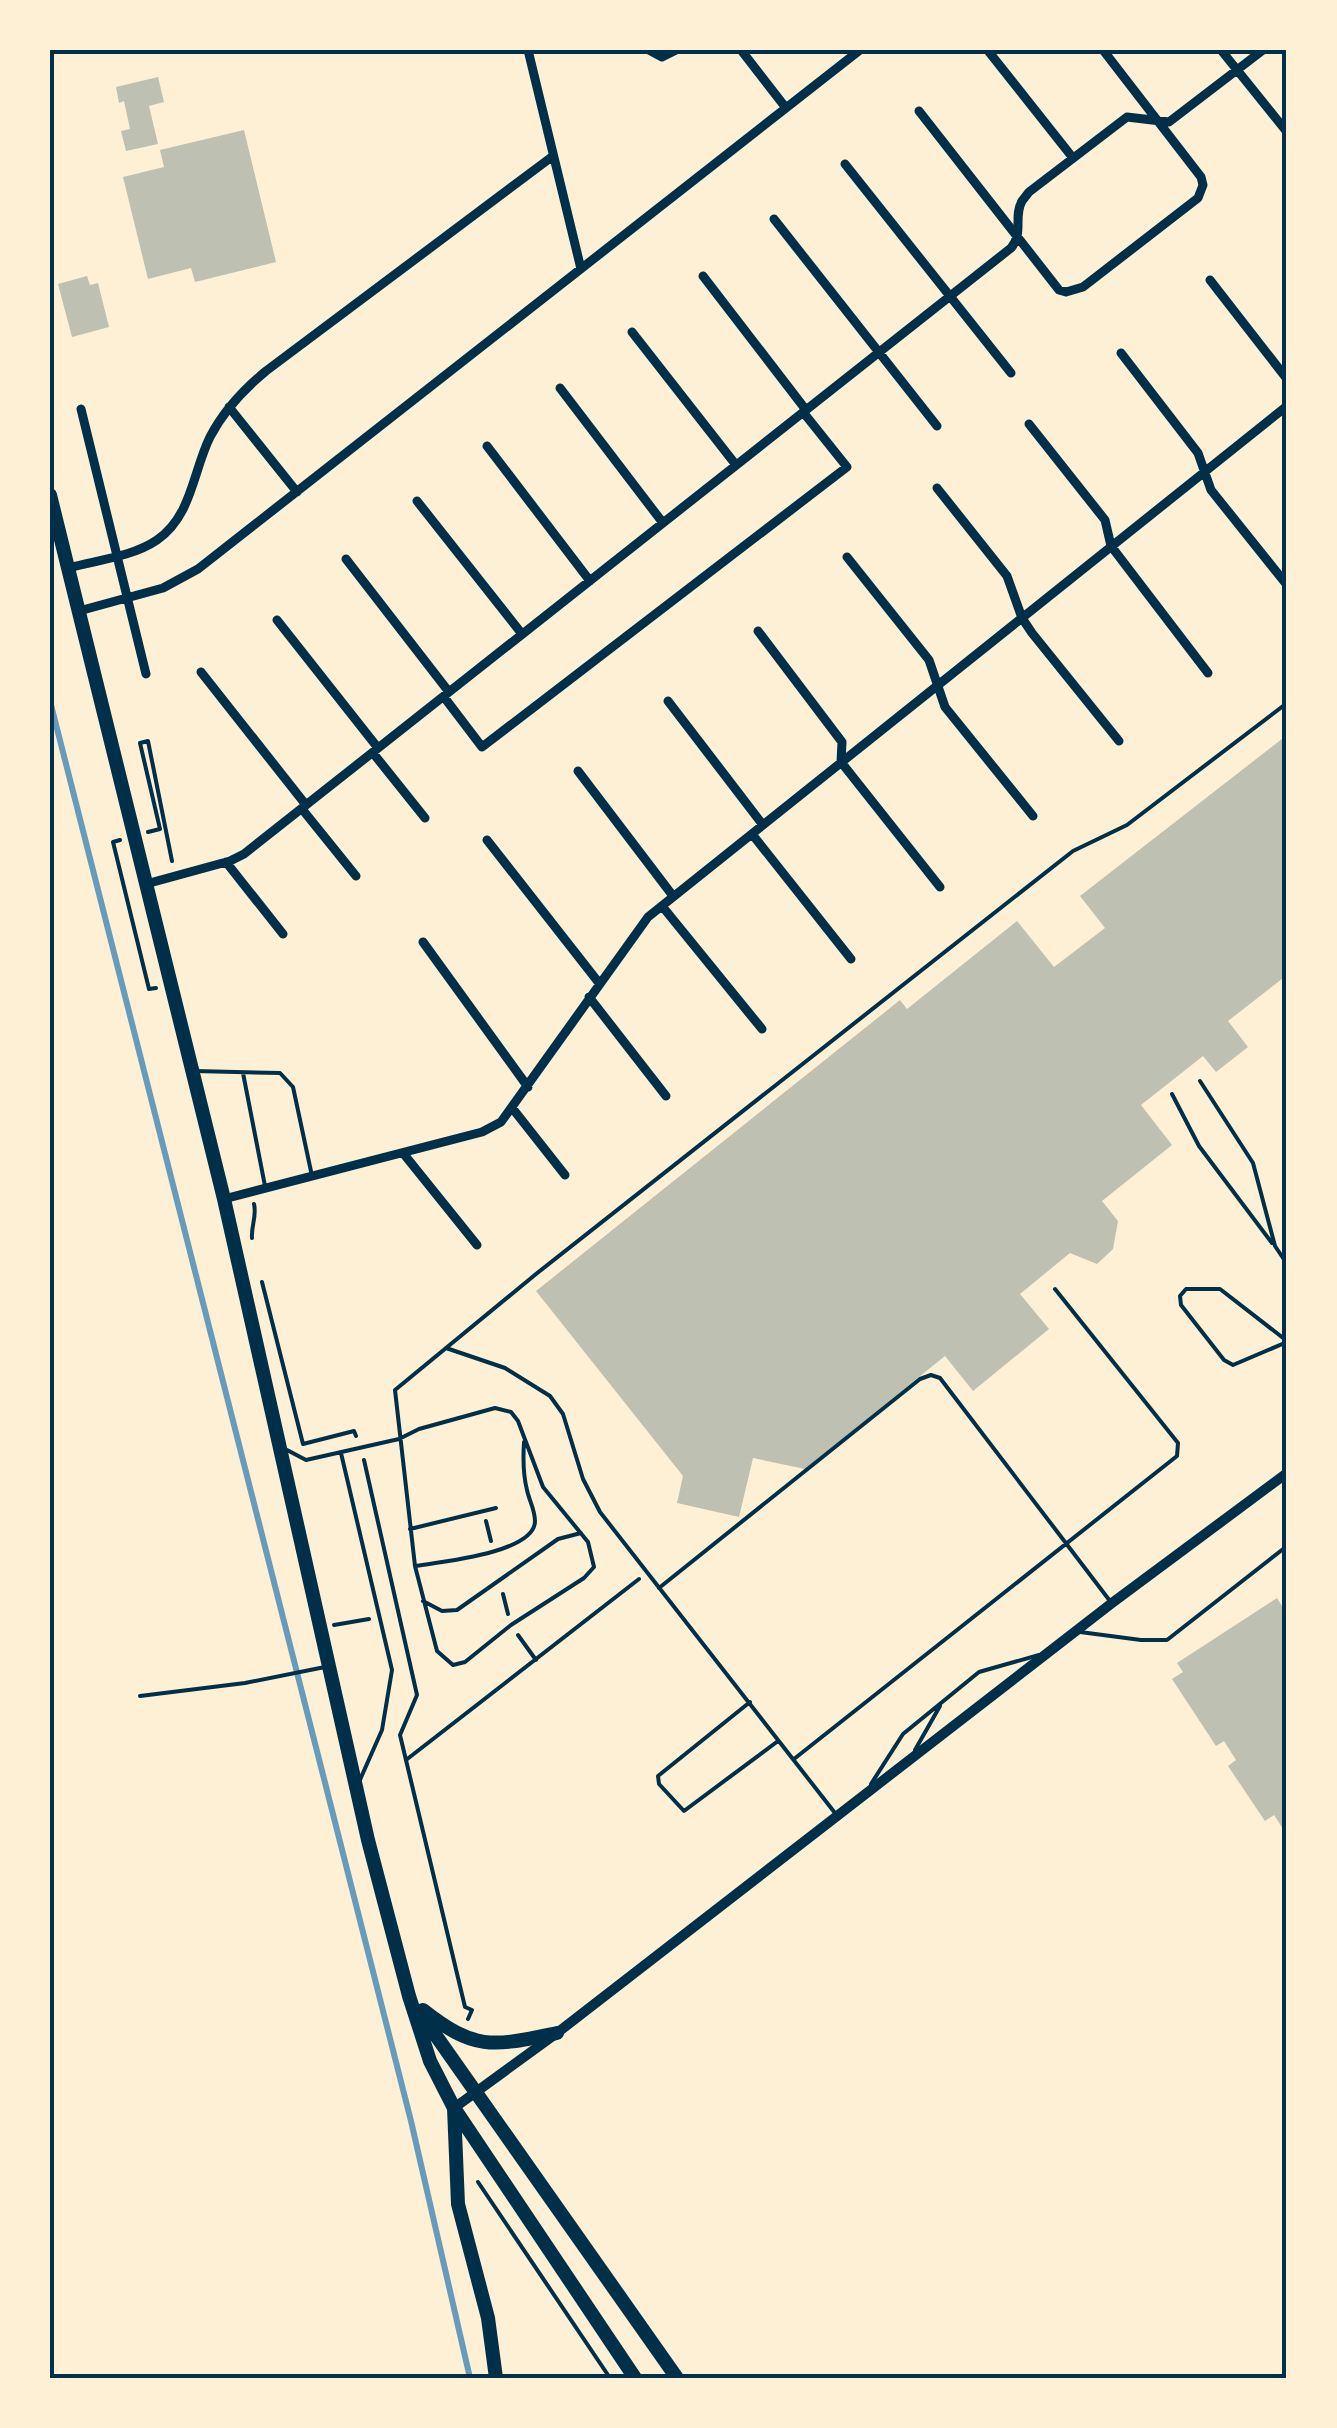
<svg xmlns="http://www.w3.org/2000/svg" width="1337" height="2428" viewBox="0 0 1337 2428" font-family="Spectral,serif">
<rect width="100%" height="100%" fill="#fdf0d5"/>
<g fill="none" stroke-linecap="round" stroke-linejoin="round">
<path stroke="#669bbc" stroke-width="6" d="M50,701L411,2121L470,2378"/>
</g>
<path fill="#bec0b2" d="M158,77L164,102L149,106L158,144L126,151L121,131L130,129L124,101L119,103L116,87Z
M244,130L276,262L195,282L191,268L148,279L123,177L164,167L160,150Z
M87,276L90,285L98,283L109,327L72,337L58,284Z
M1287,735V975L1228,1021L1248,1047L1216,1072L1203,1056L1141,1105L1172,1145L1102,1201L1118,1221L1113,1249L1097,1264L1070,1253L1020,1294L1049,1329L973,1391L945,1356L805,1469L753,1458L739,1517L677,1503L683,1476L536,1291L900,1000L907,1009L1017,921L1054,967L1105,928L1080,896Z
M1277,1598L1282,1606L1287,1603V1835L1274,1815L1265,1821L1228,1766L1236,1760L1224,1741L1216,1746L1172,1679L1183,1672L1177,1663Z"/>
<g fill="none" stroke-linecap="round" stroke-linejoin="round">
<path stroke="#003049" stroke-width="4" d="M140,743L160,829L148,832
M140,743L148,741L172,861
M120,840L113,842L149,989L156,988
M252,1238C251,1226 257,1216 254,1204
M262,1282L303,1444L354,1431L356,1436
M364,1460L417,1695L400,1735L465,2007L472,2010L468,2019
M486,1521L491,1541
M503,1594L508,1614
M334,1625L369,1619
M518,1635L536,1660
M406,1760L639,1579
M478,2182L610,2378"/>
<path stroke="#003049" stroke-width="4" d="M195,1071L280,1073L293,1087L312,1176
M243,1073L265,1186
M1200,1081L1253,1163L1275,1246L1287,1264
M1172,1094L1199,1146L1272,1243
M1287,1341L1220,1289H1186L1180,1296L1181,1305L1224,1360L1233,1365L1287,1342
M446,1348L505,1368L550,1396L563,1414L583,1479L600,1512L835,1813
M287,1450L306,1460L399,1439L419,1429L495,1408L511,1412L518,1421L543,1487L588,1542L594,1567L584,1578L511,1625L465,1662L453,1665L437,1651L415,1566L395,1390L536,1274L1073,851L1127,825L1287,703
M341,1453L392,1670L382,1730L359,1782
M410,1529L496,1508
M415,1566C440,1562 535,1553 535,1521C535,1510 529,1500 527,1490C523,1475 523,1458 524,1442
M659,1588L920,1379L931,1375L940,1378L1110,1601
M423,1601L442,1611L457,1610L558,1539L581,1533
M1080,1632L1141,1640H1167L1287,1546
M140,1696L245,1683L325,1667
M750,1702L658,1776L659,1784L684,1811L778,1741
M915,1750L940,1706
M794,1759L1177,1456L1178,1443L1055,1289
M871,1784L903,1734L979,1672L1039,1655"/>
<path stroke="#003049" stroke-width="9" d="M528,50L581,269
M649,50L662,57L676,50
M741,50L786,108
M1221,50L1287,132
M989,52L1073,158
M919,111L1059,290L1066,292L1083,287L1198,198L1203,185L1201,177L1103,50
M845,164L1011,373
M774,219L937,426
M703,276L806,410
M1210,280L1287,379
M632,332L736,465
M1121,353L1198,453L1211,490L1287,585
M560,388L663,523
M229,407L297,492
M81,409L146,674
M1029,424L1105,520L1111,546L1208,673
M487,446L590,581
M937,488L1007,576L1022,618L1032,633L1119,741
M417,501L522,634
M847,557L929,660L945,707L1033,816
M346,559L449,692
M68,568C97,560 132,557 157,540C192,516 193,471 210,437C224,410 243,390 266,371L553,156
M79,611L163,588L198,569L860,50
M277,620L378,748
M758,631L842,742L841,762L940,887
M201,672L306,805
M444,697L482,747L847,467L803,412
M668,701L763,825
M373,753L425,818
M578,771L673,896
M302,809L356,876
M752,834L851,959
M487,840L599,983
M226,862L283,934
M146,884L230,861L244,854L1011,248C1024,233 1013,217 1022,201L1029,192L1127,117L1169,122L1263,50
M662,906L762,1029
M423,942L528,1087
M589,997L666,1096
M513,1109L565,1175
M403,1153L477,1245
M224,1199L482,1132L501,1122L648,917L1287,406"/>
<path stroke="#003049" stroke-width="10" d="M454,2108L557,2033L1112,1603L1287,1473"/>
<path stroke="#003049" stroke-width="14" d="M50,495L224,1199L368,1840L409,1996L430,2061L454,2108L635,2378
M423,2010C476,2052 494,2046 557,2033
M420,2013L677,2378
M454,2108L458,2204L488,2318L496,2378"/>
</g>
<rect width="1337" height="2428" fill="none" stroke="#fdf0d5" stroke-width="105"/>
<rect x="52" y="52" width="1232" height="2324" fill="none" stroke="#003049" stroke-width="4"/>
</svg>
